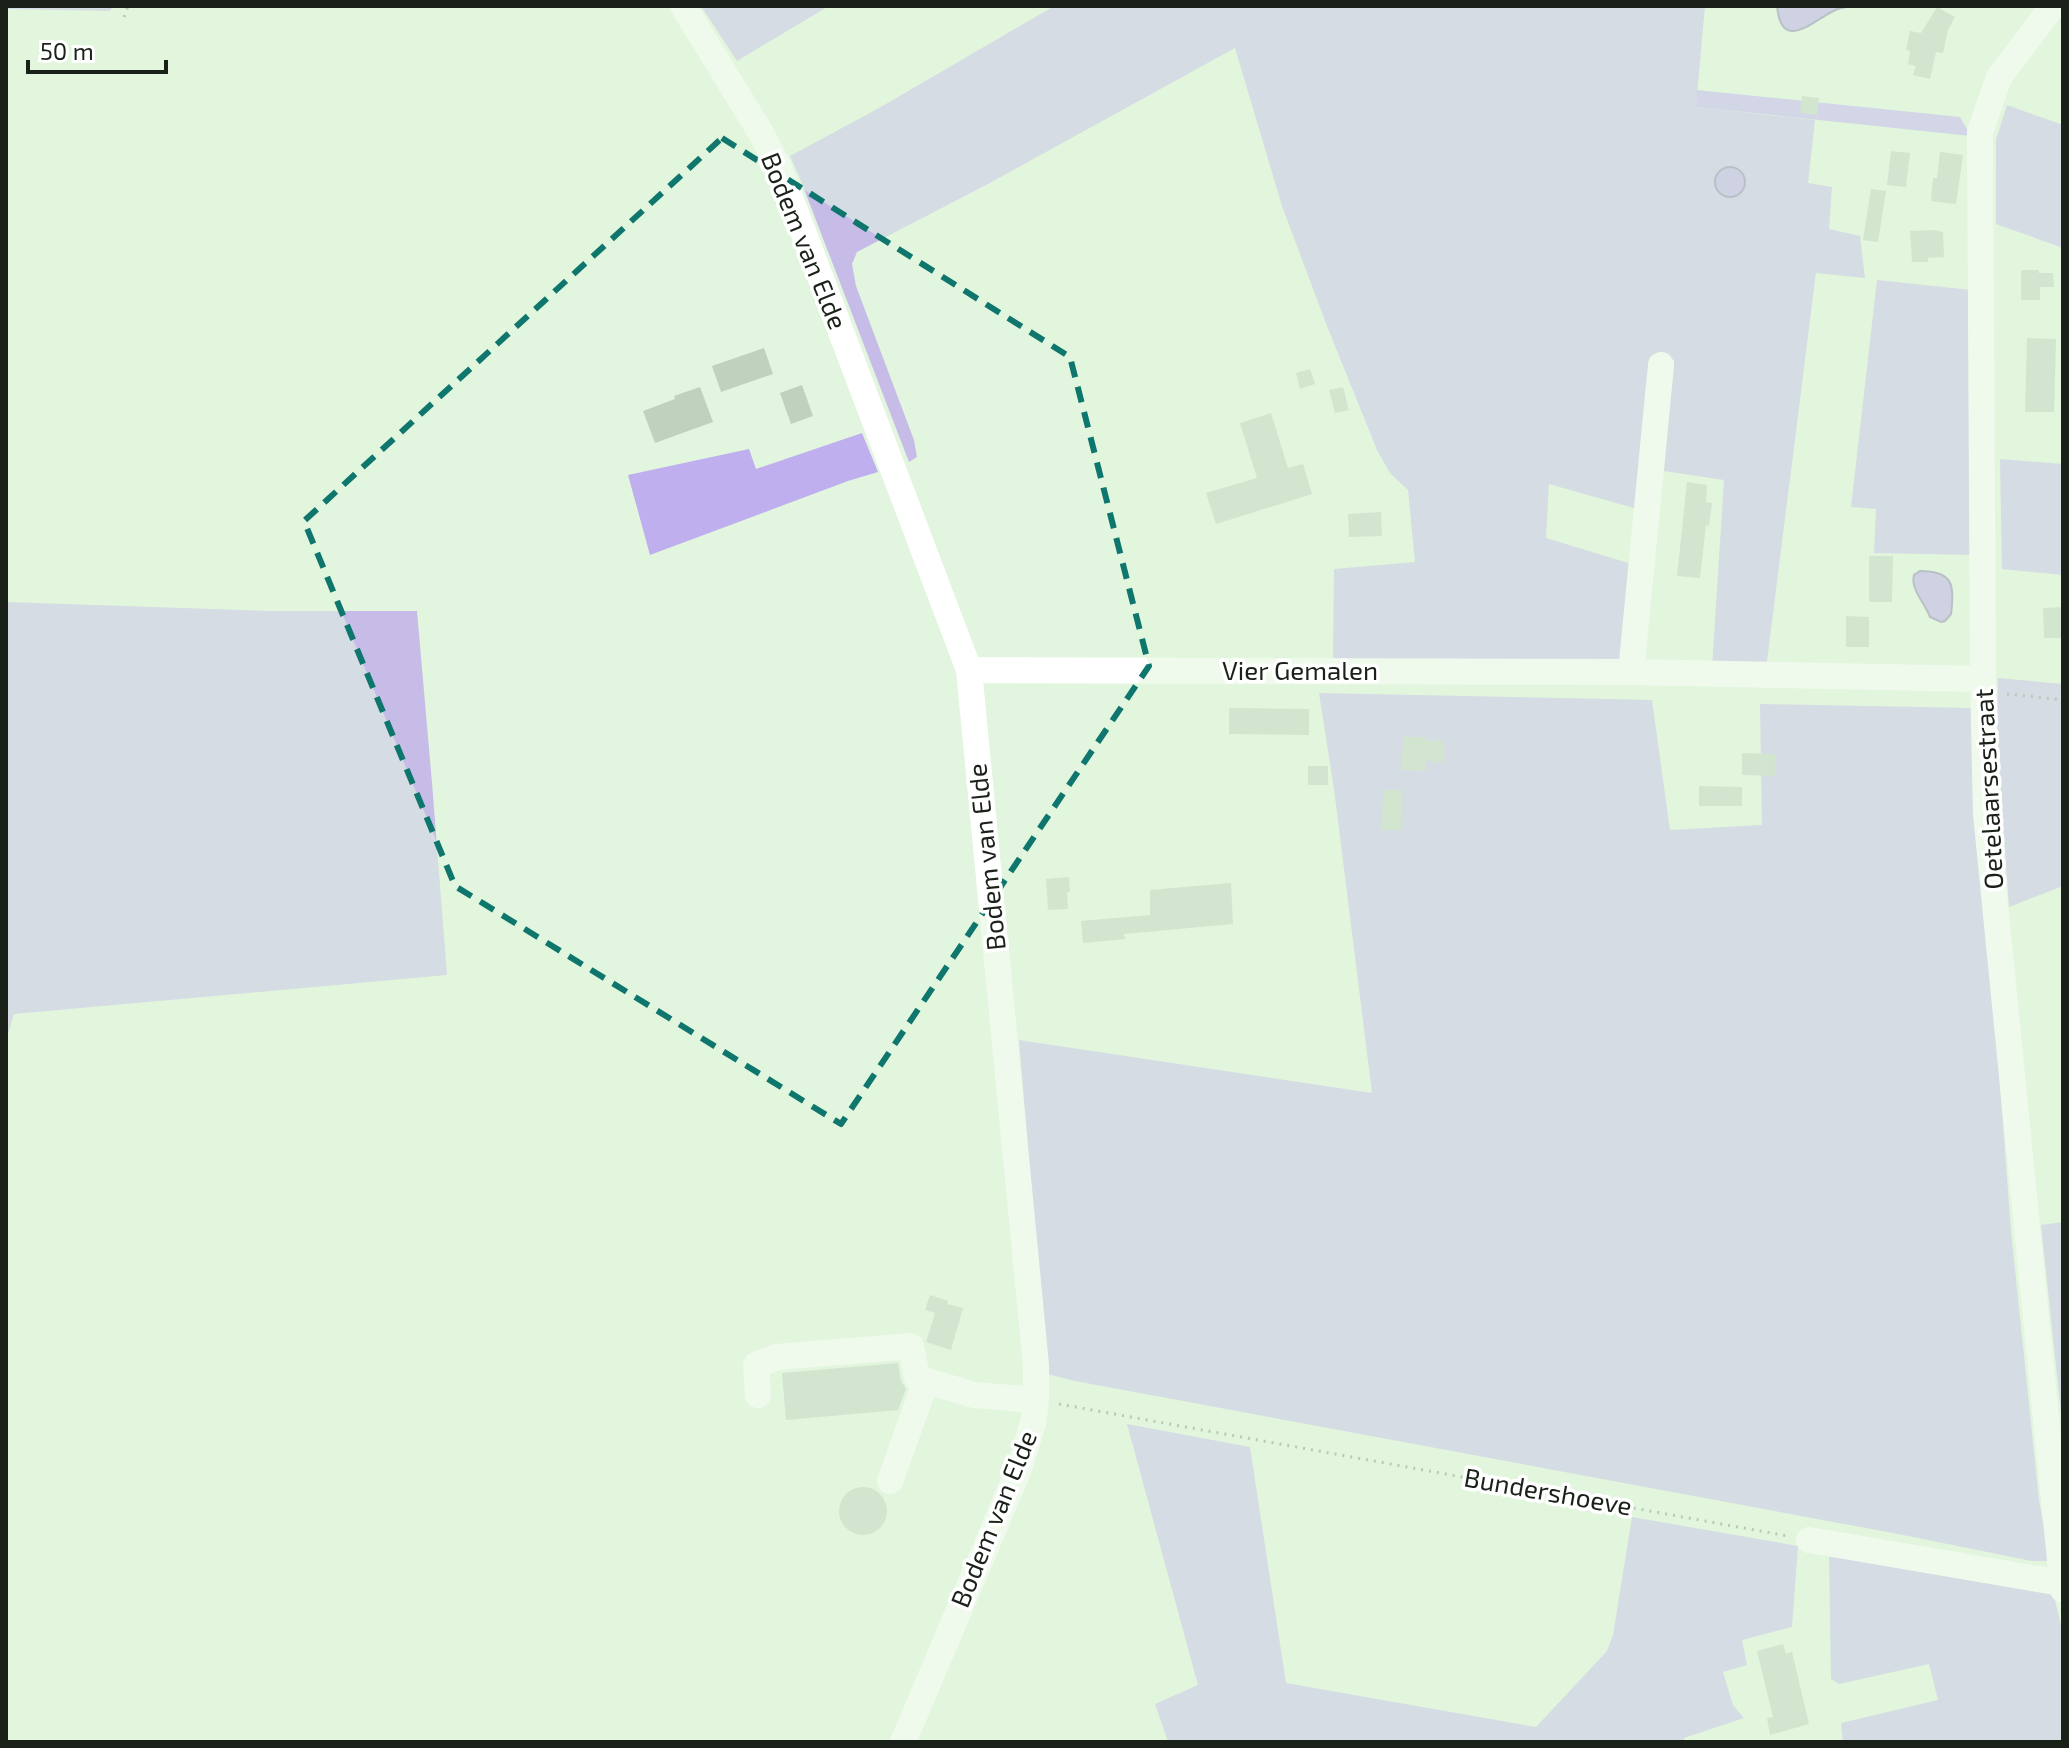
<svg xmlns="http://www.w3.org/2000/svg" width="2069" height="1748" viewBox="0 0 2069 1748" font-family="'Exo 2',sans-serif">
<rect width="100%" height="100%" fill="#e2f5de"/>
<path fill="#c7bce8" d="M6,6H113L110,11L6,9Z
M701,6H829L737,61Z
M1054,6H1705L1696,107L1815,120L1808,183L1832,187L1829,229L1860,236L1865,278L1816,273L1766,669L1712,667L1724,480L1664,471L1674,360L1658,357L1641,510L1549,484L1546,538L1635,565L1626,664L1333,659L1334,569L1415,562L1408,490L1390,473L1377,450L1327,326L1282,206L1235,48L986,185L857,252L852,264L856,286L914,440L917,457L909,462L799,176L790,156L879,108Z
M2007,105L2063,125V248L1996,224V140Z
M1877,280L1971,290L1974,555L1874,553L1876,509L1851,507Z
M2000,459L2063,464V575L2002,569Z
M6,602L268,611H417L432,783L447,975L14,1014L6,1040Z
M1998,678L2063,684V886L2009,907L1997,735Z
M1319,693L1652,700L1670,830L1762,825L1760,704L1972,708L2011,1231L2039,1500L2049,1556L2047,1561H2032L1898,1534L1075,1381L1047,1374L1019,1040L1372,1093L1334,789Z
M2063,1222V1431L2041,1225Z
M1127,1424L1250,1447L1286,1683L1536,1727L1607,1651L1613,1635L1632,1517L1798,1546L1792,1627L1742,1640L1747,1665L1723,1672L1733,1705L1744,1718L1684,1738V1742H1168L1155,1704L1198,1685Z
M1829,1552L2045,1592L2054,1596L2063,1634V1742H1843L1841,1723L1938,1700L1929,1664L1839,1684L1831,1679Z"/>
<path fill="#c0afef" d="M1697,90L1960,117L1971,136L1696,107Z
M862,433L878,472L848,481L650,555L628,475L749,449L756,469Z"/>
<path fill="#b7a7e6" stroke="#887fa8" stroke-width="2" d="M1777,6H1868C1859,7 1849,6 1841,8C1818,14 1782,58 1777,6Z
M1715 182a15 15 0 1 1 30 0a15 15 0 1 1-30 0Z
M1920,571C1953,571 1955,585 1951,614L1945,621L1941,622L1930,617C1925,603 1910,589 1914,575Z"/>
<path fill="#bfd2bc" d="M1937,7L1955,17L1948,30L1943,53L1936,52L1930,79L1913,75L1916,66L1908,64L1910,51L1906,50L1910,31L1921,33Z
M1802,96L1819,98L1817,115L1800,113Z
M1891,151L1910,153L1906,187L1887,185Z
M1940,152L1963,155L1956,204L1931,201L1933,178H1937Z
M1871,189L1886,191L1878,242L1863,240Z
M1935,230L1943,232L1944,257L1928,258V262H1912L1910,231Z
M2021,270H2039V273H2053L2054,287H2040V300H2021Z
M2027,338L2056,339L2054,412H2025Z
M764,348L773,374L721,392L712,366Z
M1310,369L1315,384L1300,389L1296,373Z
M802,385L813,416L791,424L780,393Z
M700,387L713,422L655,443L643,411L675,399L674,396Z
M1343,387L1349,410L1335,413L1329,390Z
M1271,413L1288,468L1303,464L1312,494L1216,524L1206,493L1257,478L1240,423Z
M1687,482L1707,485L1706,502L1712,503L1709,526L1706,525L1700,578L1677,576Z
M1381,512L1382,536L1349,537L1348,514Z
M1869,556H1893L1892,602H1869Z
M2063,607V638H2044L2043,608Z
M1846,616L1869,617V647H1846Z
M1229,708L1309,709V735L1229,734Z
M1404,737H1426V741H1444V762L1426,761L1425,771L1401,770Z
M1742,753L1775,754V776L1742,775Z
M1308,766H1328V785H1308Z
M1699,786L1742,787V806H1699Z
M1383,790H1402L1401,830H1382Z
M1069,877L1070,892H1067L1068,909L1048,910L1046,879Z
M1231,883L1233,924L1124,934L1125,939L1083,943L1081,921L1150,915V890Z
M930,1295L948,1301L947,1304L963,1308L951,1350L926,1342L935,1313L925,1310Z
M898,1363L901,1381L906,1389L898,1410L786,1420L782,1373Z
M839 1511a24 24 0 1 1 48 0a24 24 0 1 1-48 0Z
M1783,1644L1786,1654L1792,1652L1809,1724L1770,1735L1767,1718L1773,1717L1757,1651Z"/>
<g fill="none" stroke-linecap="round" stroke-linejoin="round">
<path stroke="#869484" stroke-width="3" stroke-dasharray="2 6" stroke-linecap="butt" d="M124,17L128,6
M2007,694L2063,700
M1059,1404L1788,1536"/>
<path stroke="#fff" stroke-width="26" d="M683,6L761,133L779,168L969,670L1036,1365V1400L1033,1423L1019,1469L903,1742
M2053,6L1999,77L1980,132L1983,679L1986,814L2063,1590
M969,670L1631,672L1983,679
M1631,672L1661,365
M758,1395L756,1365L777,1357L911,1346L917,1378L974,1395L1036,1400
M890,1481L926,1381
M1809,1540L2061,1583"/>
</g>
<path d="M0 0H2069V1748H0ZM722,138L1070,357L1149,666L841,1124L455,886L304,521Z" fill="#e2f5de" fill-opacity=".55" fill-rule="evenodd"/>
<path fill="none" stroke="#0f766e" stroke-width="6" stroke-dasharray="16 10" stroke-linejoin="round" d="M722,138L1070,357L1149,666L841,1124L455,886L304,521Z"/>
<g text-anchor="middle" stroke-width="7" stroke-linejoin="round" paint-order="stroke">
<g font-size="26" fill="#1a2119" stroke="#fff">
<text transform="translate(804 241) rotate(68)" y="9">Bodem van Elde</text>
<text x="1300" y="680">Vier Gemalen</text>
<text transform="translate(1989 789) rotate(-93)" y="9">Oetelaarsestraat</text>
<text transform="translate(987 857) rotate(-96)" y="9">Bodem van Elde</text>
<text transform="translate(1548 1492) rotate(10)" y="9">Bundershoeve</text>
<text transform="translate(994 1519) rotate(-68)" y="9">Bodem van Elde</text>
</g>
</g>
<rect width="2069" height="1748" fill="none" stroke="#1a2119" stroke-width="16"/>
<path d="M28 60v12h138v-12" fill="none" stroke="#1a2119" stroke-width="4"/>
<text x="40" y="60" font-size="24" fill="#1a2119" stroke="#ffffff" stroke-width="6" paint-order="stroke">50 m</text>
</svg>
